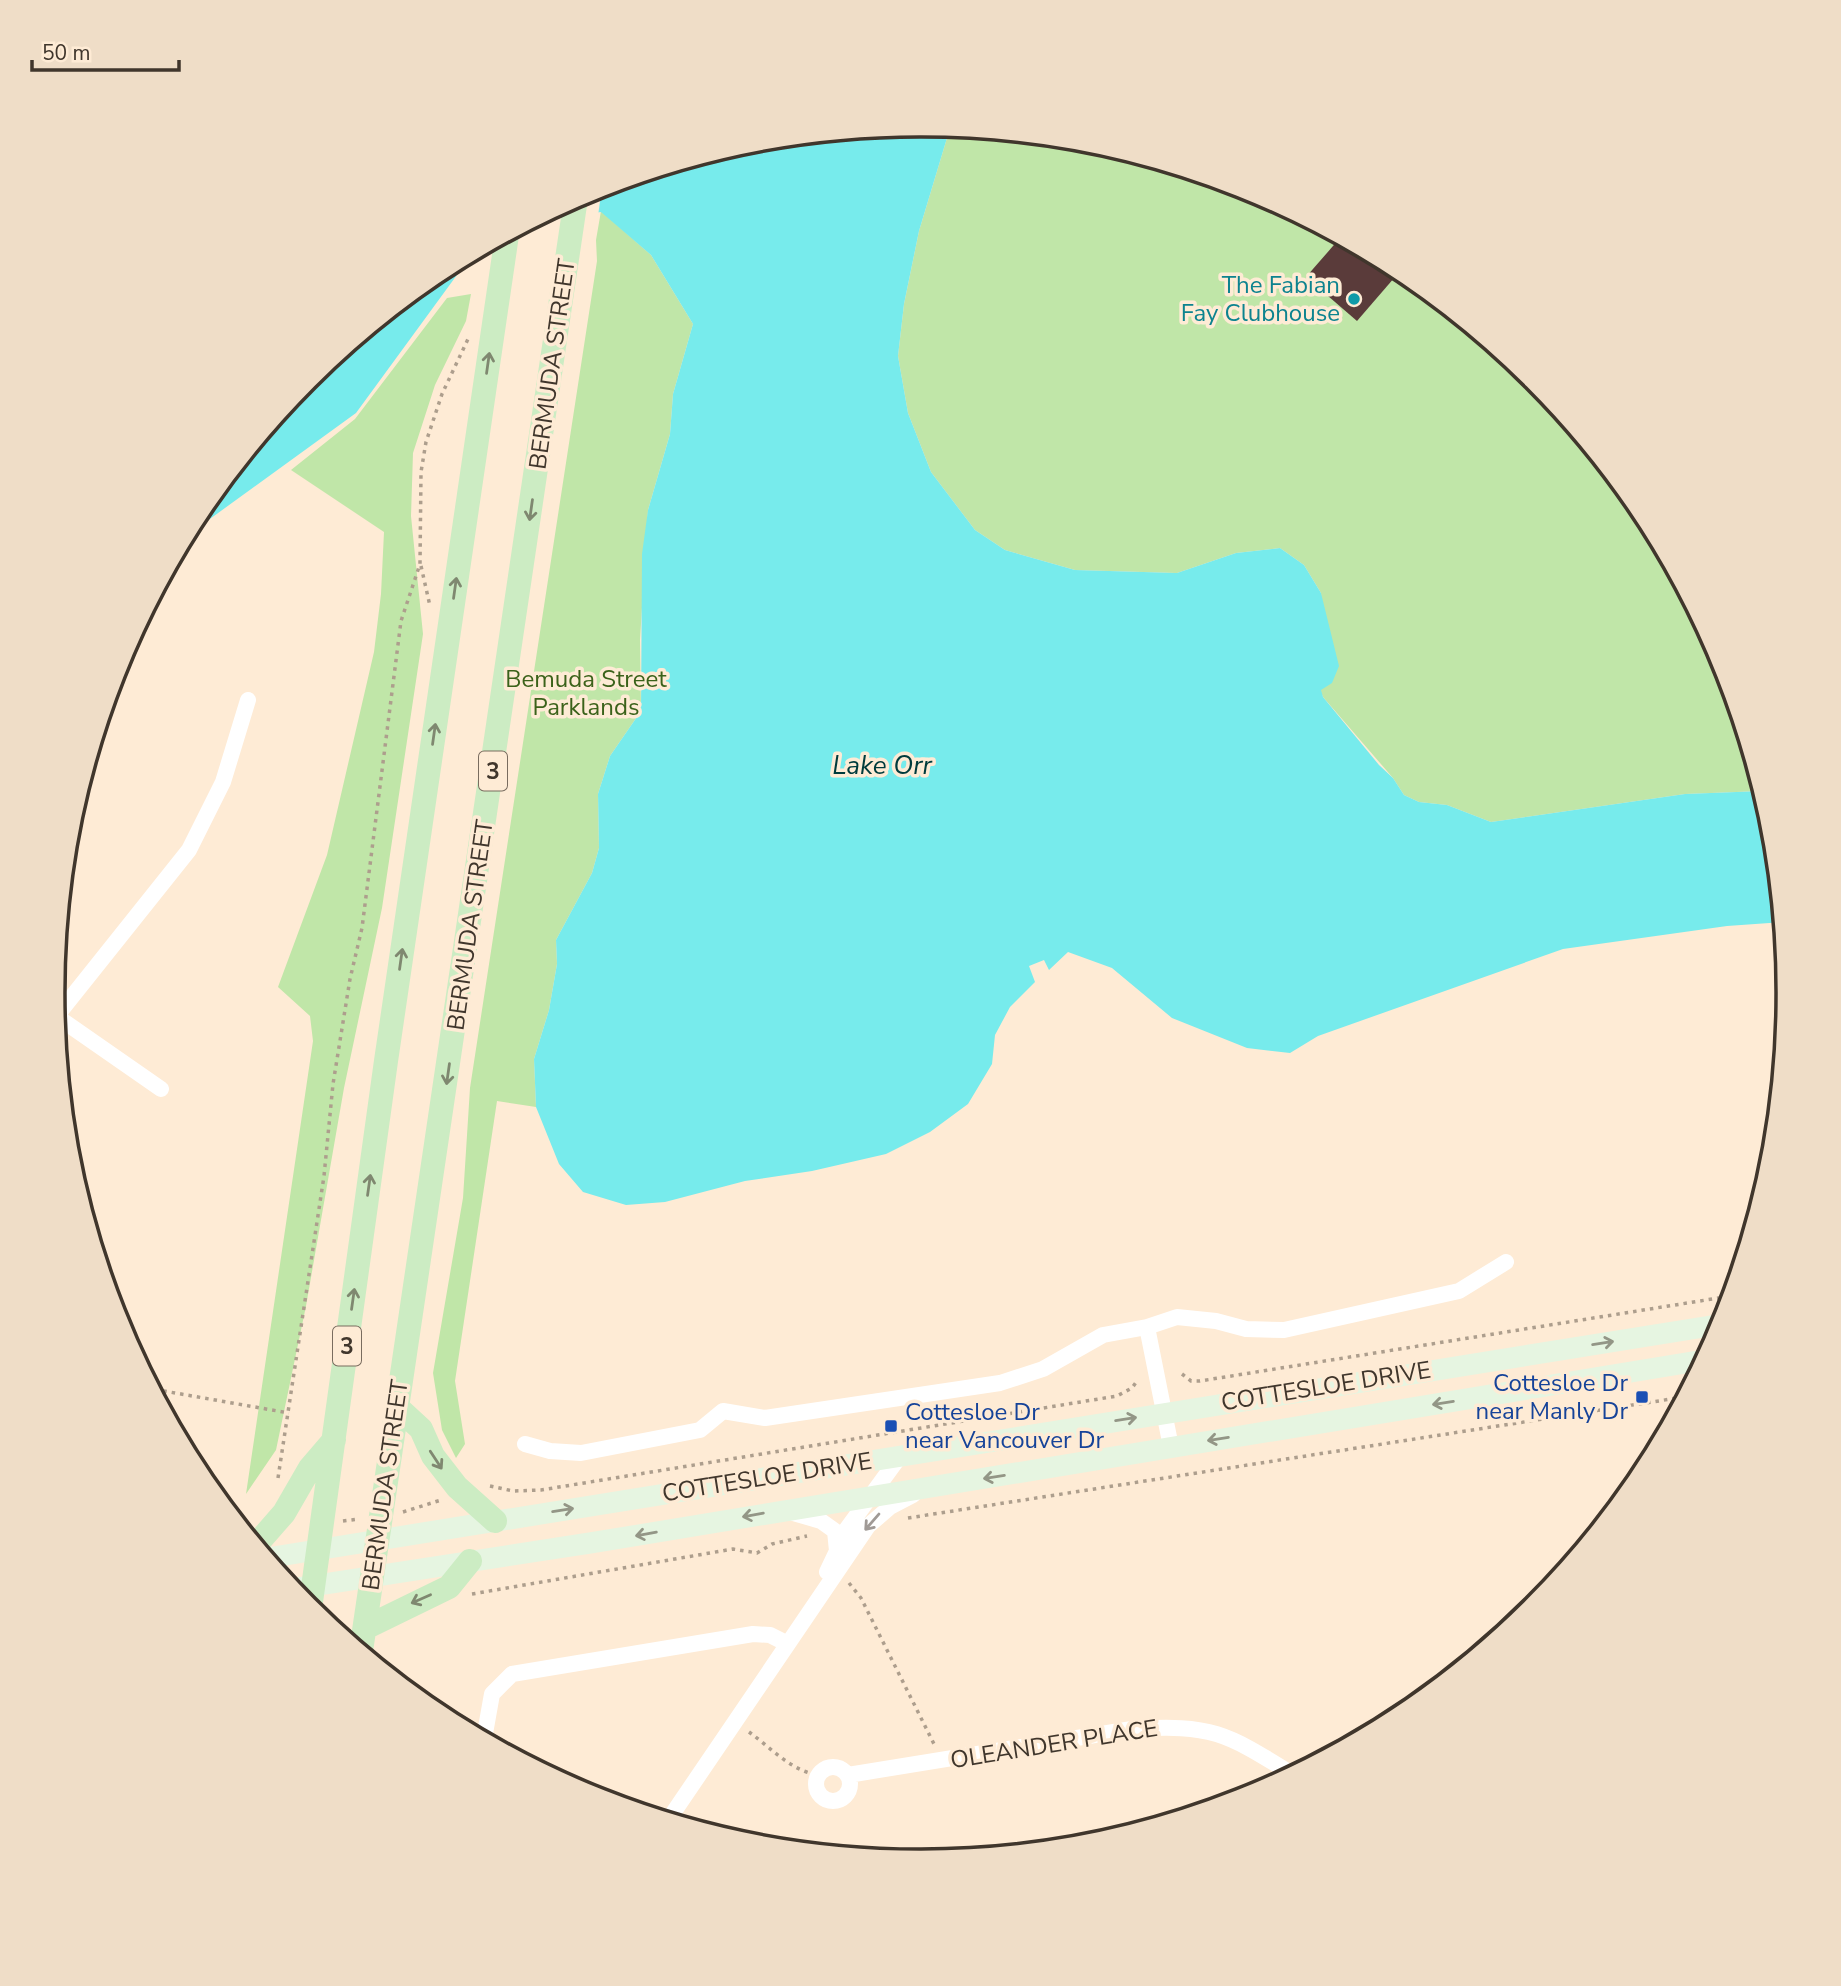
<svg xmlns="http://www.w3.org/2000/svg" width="1841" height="1986" viewBox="0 0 1841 1986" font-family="'Nunito Sans',sans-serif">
<rect width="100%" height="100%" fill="#feebd5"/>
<path fill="#c0e6a8" d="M950,128L1090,142L1253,191L1403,272L1535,380L1642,511L1723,661L1762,791L1685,794L1491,822L1447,805L1419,802L1404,795L1393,778L1323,697L1320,690L1325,685L1321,593L1304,565L1280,548L1236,553L1177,573L1075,570L1005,550L975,530L931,472L908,413L898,356L904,304L919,231Z
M601,211L651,255L693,324L673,394L670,434L648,510L640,640L641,711L610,756L598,794L599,848L592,873L556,940L557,964L549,1010L534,1059L536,1107L497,1101L455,1381L465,1444L456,1458L442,1430L433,1373L463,1198L470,1088L597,261L596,240Z
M471,294L466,321L435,385L413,453L411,516L423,634L382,908L344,1088L306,1306L276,1450L246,1494L313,1041L310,1016L278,987L327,855L374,652L381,594L384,532L291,470L355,419L447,298Z"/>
<path fill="#77ebec" d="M921,125L950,128L919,231L904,304L898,356L908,413L931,472L975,530L1005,550L1075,570L1177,573L1236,553L1280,548L1304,565L1321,593L1339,666L1332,683L1321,690L1323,697L1379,765L1393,778L1404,795L1419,802L1447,805L1491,822L1685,794L1762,791L1772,824L1782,922L1727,926L1563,949L1318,1036L1290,1053L1247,1048L1172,1018L1112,968L1068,952L1049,970L1044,960L1029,966L1035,982L1010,1007L995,1035L992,1064L968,1104L930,1132L886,1154L812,1171L745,1181L665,1202L626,1205L583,1192L559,1164L536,1107L534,1059L549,1010L557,964L556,940L592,873L599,848L598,794L610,756L641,711L642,554L648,510L670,434L673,394L693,324L651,255L601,212L545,220L504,236L589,191L752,142Z
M473,253L356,413L185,537L199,510L307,379L439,271Z"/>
<path fill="#feebd5" d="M602,187L598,216L561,221L563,205Z"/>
<path fill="#5a3b3a" d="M1340,238L1401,270L1357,321L1306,277Z"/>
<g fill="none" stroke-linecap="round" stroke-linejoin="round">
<path stroke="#ad9e8d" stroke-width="3.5" stroke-dasharray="3.5 5" stroke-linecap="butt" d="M1483,342L1487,340
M421,566L430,606
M1182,1374L1191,1381H1200L1731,1296
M155,1393L164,1391L289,1413
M278,1478L324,1176L333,1084L350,979L362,928L401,621L420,564L421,472L426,442L442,394L468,339
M490,1486L513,1491L541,1490L1117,1396L1132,1388L1137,1381
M403,1512L441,1500
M908,1518L1684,1397
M343,1521L359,1519
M849,1583L861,1598L935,1746
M472,1594L733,1549L757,1553L772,1544L807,1536
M749,1732C770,1747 791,1771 818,1775"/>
<path stroke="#fff" stroke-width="16" d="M56,1016L161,1089
M55,1018L189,850L223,782L248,700
M1147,1327L1171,1447
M525,1444L550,1451L581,1453L700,1430L723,1411L765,1418L1000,1383L1043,1369L1103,1335L1147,1327L1177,1317L1216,1321L1246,1329L1284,1330L1459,1291L1506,1262
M790,1512L821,1521L835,1531L837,1551L827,1572
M837,1549L846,1530L900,1456
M484,1739L492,1694L512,1674L753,1634L770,1635L786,1643
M816 1784a17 17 0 1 1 34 0a17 17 0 1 1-34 0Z
M848,1775L1132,1729C1212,1724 1226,1733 1292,1774
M669,1819L868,1526L890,1507L913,1495"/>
<path stroke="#e6f5e1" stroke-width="21" d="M267,1558L1723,1324
M292,1589L590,1543L1704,1360"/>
<path stroke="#ccecc3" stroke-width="24" d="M396,1406L421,1429L433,1456L457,1487L495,1521
M256,1545L284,1513L310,1468L334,1440
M310,1609L386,1061L507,235
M365,1628L449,1587L470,1561
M361,1651L576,198"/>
</g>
<defs><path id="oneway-shaft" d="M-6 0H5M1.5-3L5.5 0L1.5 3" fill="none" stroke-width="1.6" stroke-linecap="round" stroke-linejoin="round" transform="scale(1.75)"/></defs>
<g stroke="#7f8870">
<use href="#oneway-shaft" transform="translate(488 363) rotate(-82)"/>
<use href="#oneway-shaft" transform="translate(531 510) rotate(98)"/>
<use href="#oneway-shaft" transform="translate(455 588) rotate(-82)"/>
<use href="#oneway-shaft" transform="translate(434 734) rotate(-82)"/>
<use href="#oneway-shaft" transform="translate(401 959) rotate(-82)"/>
<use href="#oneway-shaft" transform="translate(448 1074) rotate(98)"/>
<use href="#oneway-shaft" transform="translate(369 1185) rotate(-82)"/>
<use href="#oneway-shaft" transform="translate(353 1299) rotate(-82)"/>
<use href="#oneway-shaft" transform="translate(436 1460) rotate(57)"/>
<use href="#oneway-shaft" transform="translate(421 1599) rotate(156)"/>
</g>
<g stroke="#939686">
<use href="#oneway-shaft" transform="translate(1603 1343) rotate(-9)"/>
<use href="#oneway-shaft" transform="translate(1443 1403) rotate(171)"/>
<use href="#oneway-shaft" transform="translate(1126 1419) rotate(-9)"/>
<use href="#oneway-shaft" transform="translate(1218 1439) rotate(171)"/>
<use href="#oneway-shaft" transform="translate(994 1477) rotate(171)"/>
<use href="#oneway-shaft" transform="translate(563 1510) rotate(-9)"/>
<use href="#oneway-shaft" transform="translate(753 1515) rotate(170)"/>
<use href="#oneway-shaft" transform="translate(646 1534) rotate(170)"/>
</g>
<use stroke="#a09a96" href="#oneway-shaft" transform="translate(872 1522) rotate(131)"/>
<circle fill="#0f9aa8" stroke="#feebd5" stroke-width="2.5" cx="1354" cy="299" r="7"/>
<g fill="#1a4fb4" stroke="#feebd5" stroke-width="2.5">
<rect x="1635" y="1390" width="14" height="14" rx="3.5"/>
<rect x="884" y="1419" width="14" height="14" rx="3.5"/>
</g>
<g text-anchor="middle" stroke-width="7" stroke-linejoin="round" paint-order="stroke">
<g fill="#feebd5" stroke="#796c5f" stroke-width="2">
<rect x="479" y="751.5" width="28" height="39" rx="5"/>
<rect x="333" y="1326.5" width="28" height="39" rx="5"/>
</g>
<g font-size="23" font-weight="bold" fill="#40362c">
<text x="493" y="779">3</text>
<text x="347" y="1354">3</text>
</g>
<g font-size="24" fill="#0d838f" stroke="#feebd5" text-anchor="end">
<text x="1340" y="293">The Fabian<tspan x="1340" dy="28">Fay Clubhouse</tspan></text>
</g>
<g font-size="24" fill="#40362c" stroke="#feebd5">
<text transform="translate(552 364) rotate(-82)" y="8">BERMUDA STREET</text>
<text transform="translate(470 925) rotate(-82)" y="8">BERMUDA STREET</text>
<text transform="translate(1326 1386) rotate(-9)" y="8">COTTESLOE DRIVE</text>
<text transform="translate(767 1477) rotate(-9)" y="8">COTTESLOE DRIVE</text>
<text transform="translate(385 1485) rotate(-82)" y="8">BERMUDA STREET</text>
<text transform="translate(1054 1744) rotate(-9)" y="8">OLEANDER PLACE</text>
</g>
<g font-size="24" fill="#3b621a" stroke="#feebd5">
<text x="586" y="687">Bemuda Street<tspan x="586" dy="28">Parklands</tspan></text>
</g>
<g font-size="24" fill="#164399" stroke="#feebd5" text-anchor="end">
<text x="1628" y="1391">Cottesloe Dr<tspan x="1628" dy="28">near Manly Dr</tspan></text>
<text x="905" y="1420" text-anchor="start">Cottesloe Dr<tspan x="905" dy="28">near Vancouver Dr</tspan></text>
</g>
<g font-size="26" font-style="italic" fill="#003b3c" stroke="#feebd5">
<text x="882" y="774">Lake Orr</text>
</g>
</g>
<path d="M0 0H1841V1986H0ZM920 137H921A855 855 0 0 1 1776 992V994A855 855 0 0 1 921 1849H920A855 855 0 0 1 65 994V992A855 855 0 0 1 920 137Z" fill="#efddc7" fill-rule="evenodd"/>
<path fill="none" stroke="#40362c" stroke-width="3.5" d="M920 137H921A855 855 0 0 1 1776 992V994A855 855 0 0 1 921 1849H920A855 855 0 0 1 65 994V992A855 855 0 0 1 920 137Z"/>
<path d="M32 60v10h147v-10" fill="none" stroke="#40362c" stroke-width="3.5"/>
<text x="42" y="60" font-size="21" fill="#40362c" stroke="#feebd5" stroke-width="5" paint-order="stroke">50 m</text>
</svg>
